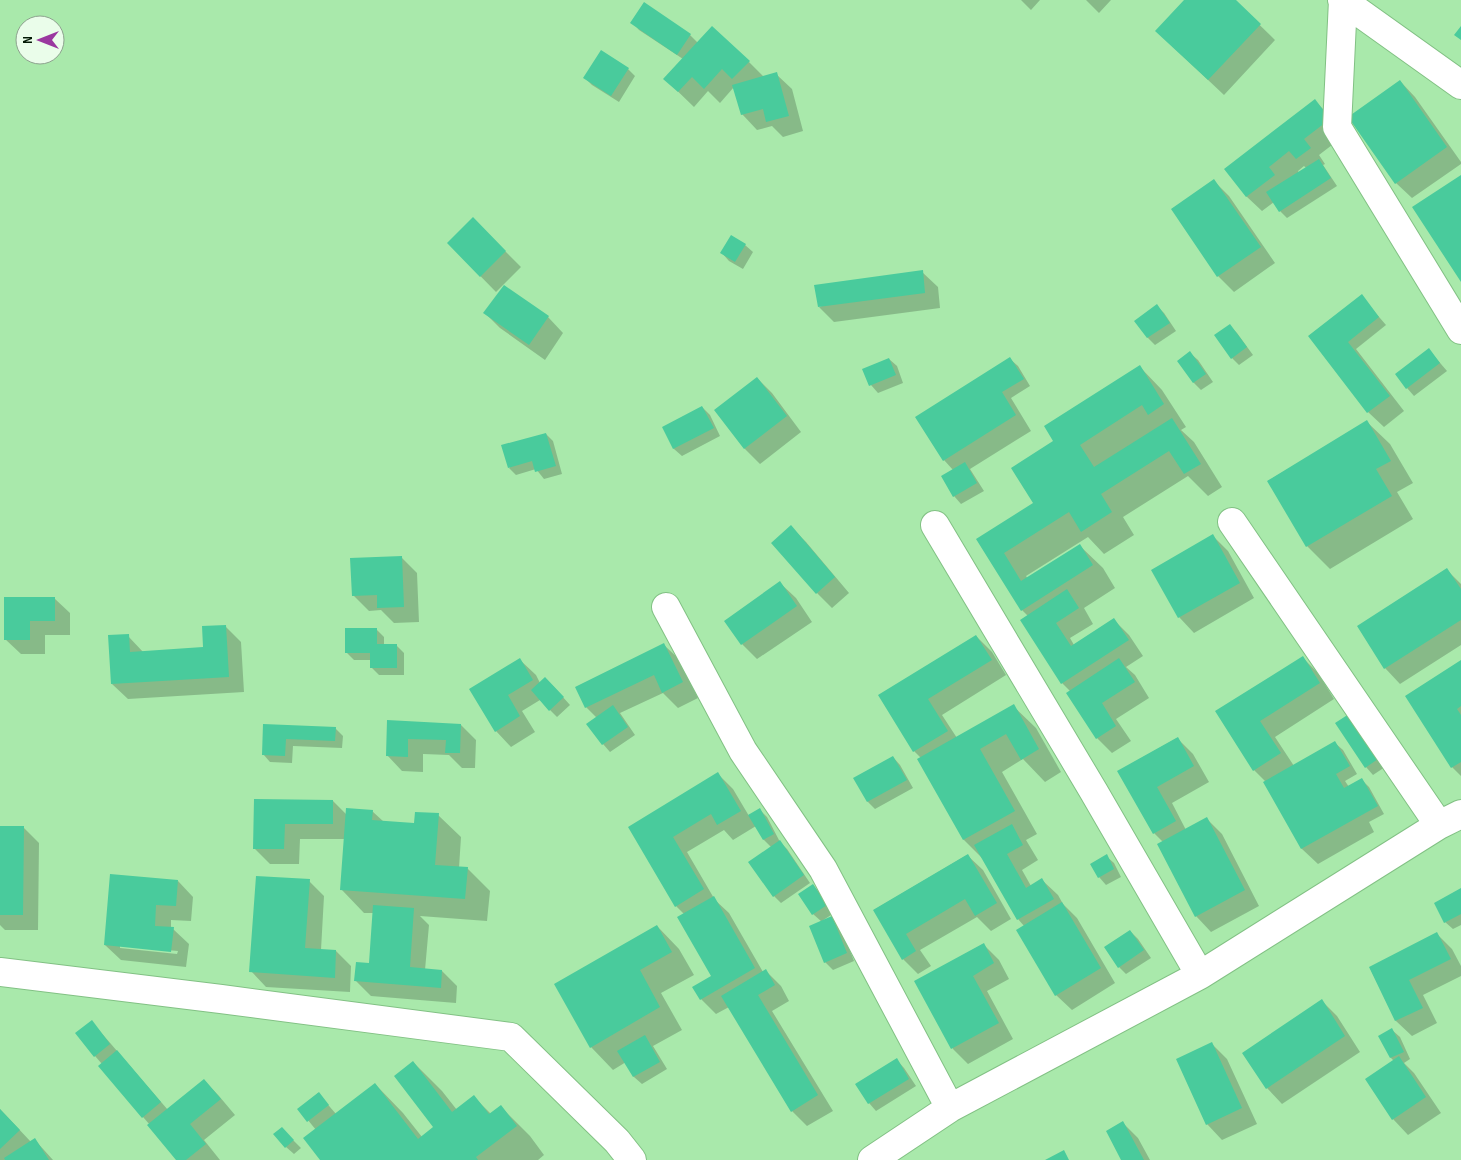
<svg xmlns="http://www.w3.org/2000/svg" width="1461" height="1160" viewBox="0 0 1461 1160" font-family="'Sofia Sans Condensed',sans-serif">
<rect width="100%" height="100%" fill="#a9e9ab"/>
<path fill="#0003" fill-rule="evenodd" d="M1021,0H1040L1031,10Z
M1086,0H1111L1099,13Z
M1185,0H1234L1275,40L1224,95L1172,46Z
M632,22L690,35L698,43L749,62L764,77L776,74L792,89L803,131L783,137L772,126L757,130L742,114L734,87L720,103L708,91L694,107L665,79L683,59L639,30Z
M628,69L635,76L619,102L592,85L585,78Z
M1400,81L1415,97L1461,162V164L1412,198L1396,183Z
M1315,101L1330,116L1345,135L1319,155L1325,164L1323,165L1337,186L1287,218L1280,211L1274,202L1262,211L1246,196ZM1304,166L1306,168L1299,173L1298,171Z
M1214,181L1229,196L1275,263L1234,292L1218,276L1172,209Z
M473,219L521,267L496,292L448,243Z
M745,245L753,252L743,269L729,261L722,253Z
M922,272L938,287L940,308L834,322L819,307Z
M1361,296L1386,325L1356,349L1404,411L1384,427L1368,412L1309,336Z
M1157,306L1164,313L1176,331L1155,345L1148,338L1136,321Z
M485,313L548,317L563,333L545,360L500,328Z
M1229,325L1237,333L1253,355L1239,365L1232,358Z
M1429,350L1447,371L1414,396L1407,388Z
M1190,353L1198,360L1213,382L1201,390L1194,383L1179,361Z
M889,359L897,366L903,383L878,393L871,385Z
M1010,359L1018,366L1030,386L1011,398L1031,431L970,469L984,491L961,504L954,496L953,470L944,460Z
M1140,367L1162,390L1186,427L1181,430L1194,442L1222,487L1208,496L1188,476L1123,517L1134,535L1104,554L1088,537L1026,576L1028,579L1080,546L1103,568L1115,588L1084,608L1093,624L1070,638L1074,645L1114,620L1129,635L1143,656L1126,667L1135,675L1149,698L1116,719L1131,741L1112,753L1097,738L1070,691L1062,683L1028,616L1022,610L978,539L1035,503L1055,441Z
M757,378L772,393L801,432L760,464L745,449L716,411Z
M702,407L710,415L720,436L682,456L674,449L664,428Z
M1367,422L1390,444L1413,483L1397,492L1413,519L1330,569L1307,546L1268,481Z
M546,434L553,441L562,474L544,479L536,469L516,475L509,468Z
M791,527L806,542L849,593L832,608L817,593Z
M1213,536L1228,551L1254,598L1194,633L1179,617Z
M401,557L417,573L419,622L394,623L381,610L369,611L353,595Z
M1447,570L1461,584V645L1400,684L1385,668Z
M780,583L796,598L812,622L757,659L742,644Z
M54,598L70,613V635H45V654H21L5,639Z
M225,626L241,642L244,692L128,699L112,684L128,636L144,653L205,648Z
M376,629L384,637V645H396L404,653V675H379L371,667V660H354L346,652Z
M976,636L992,652L1006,675L942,715L957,738L1013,706L1036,728L1061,772L1045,782L1023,759L1002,772L1037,834L1026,840L1038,860L1022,870L1031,886L1042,880L1058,895L1063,904L1077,918L1115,983L1072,1010L1056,995L1024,926L1018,919L983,859L964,840L919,759L921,758L914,751L880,695Z
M664,645L680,660L698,698L678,708L663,693L620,713L635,735L610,752L603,744L597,718L586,707Z
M1303,658L1318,673L1334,699L1275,737L1294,766L1335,743L1343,750L1357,774L1345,781L1349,787L1362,780L1369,787L1384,814L1369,822L1374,832L1318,864L1302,849L1266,782L1254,770L1217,712Z
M520,660L536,675L540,683L553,686L570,705L557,717L540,700L522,711L535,732L511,747L496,731L471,690Z
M1461,662V776L1452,767L1407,696Z
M1349,715L1385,767L1373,775L1366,767Z
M388,721L461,725L476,740L475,768H462L449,755L423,754V772L402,771L387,755Z
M264,725L335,728L343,736L342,748L293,746L292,763L270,762L263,754Z
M1177,738L1193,754L1209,782L1172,803L1186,830L1207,819L1222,834L1259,906L1211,932L1196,916L1163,842L1154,833L1119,771Z
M893,757L900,765L913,788L875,809L868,802L855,778Z
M718,774L733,789L749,816L760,810L767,817L780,842L787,849L810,883L781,903L774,896L772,848L764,840L756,826L733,840L724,830L687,852L715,900L729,913L763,972L766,971L781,986L789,1001L772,1011L833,1111L807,1126L792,1111L729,1007L716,1014L701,999L713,976L685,915L676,906L630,827Z
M255,800L333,801L347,815L372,811L384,822L415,824L438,815L461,837L459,868H467L490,891L487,921L420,916L429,925L425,970L442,971L457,986L456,1003L371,996L356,981L370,965L374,913H364L342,890L345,839H300L299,864H270L254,848Z
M0,827H23L39,843L38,930H5L0,925Z
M967,855L983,870L1011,919L991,931L977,917L920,950L931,966L918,974L903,959L874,910Z
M1106,856L1114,863L1121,877L1106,885L1099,877Z
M178,881L193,897L191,921L171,920V928L173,929L189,944L186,967L121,960L105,945ZM120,946L178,951L177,954L120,948Z
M309,881L324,896L321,950L336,951L351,966L350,992L266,987L251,971Z
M813,885L820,893L834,913L822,921L832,918L840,925L854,961L833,970L825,962L822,922L813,914Z
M1461,889V925L1453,929L1445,922Z
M657,926L679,949L694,975L661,993L682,1030L653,1046L667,1069L642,1084L634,1077L626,1062L613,1070L591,1047Z
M1130,931L1138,939L1151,958L1126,974L1119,967Z
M1437,934L1452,949L1461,966V976L1423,995L1437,1023L1412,1036L1396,1021L1370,968Z
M983,944L999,960L1009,979L987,991L1013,1039L968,1064L953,1049L916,982Z
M1322,1001L1337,1016L1360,1052L1282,1104L1267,1088Z
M92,1022L168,1110L204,1080L219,1096L235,1115L204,1140L220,1160H178L150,1125L143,1117L102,1064L95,1056Z
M1392,1030L1400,1037L1410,1059L1404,1063L1414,1073L1441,1113L1408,1135L1393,1119L1394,1061L1391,1058L1380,1036Z
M1212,1044L1227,1059L1257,1124L1222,1140L1207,1124Z
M897,1060L904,1068L916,1086L876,1111L869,1103Z
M413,1062L442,1091L457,1110L474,1097L491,1114L501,1107L530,1136L544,1155L538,1160H322L316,1130L299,1109L318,1093L336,1114L375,1084L403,1113L422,1137L435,1127Z
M0,1109L31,1142L35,1140L53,1160H0Z
M1123,1123L1138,1138L1150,1160H1123Z
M289,1136L301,1148L294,1154L286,1147Z"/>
<path fill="#49cb9c" d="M1184,0H1236L1261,24L1208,80L1155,31Z
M644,2L691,34L677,55L630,23Z
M712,26L750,61L732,79L722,69L704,89L692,77L678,92L663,79Z
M1461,26V40L1454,35Z
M601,50L629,68L611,96L583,78Z
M777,72L789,116L766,122L763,109L741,115L732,85Z
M1400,80L1447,147L1395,184L1348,117Z
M1315,99L1330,119L1304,139L1311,148L1296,159L1289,151L1269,167L1275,175L1246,197L1224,169Z
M1319,159L1331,178L1279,212L1266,192Z
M1461,175V282L1412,207Z
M1214,179L1261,247L1217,277L1171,209Z
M473,217L506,251L480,277L447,243Z
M731,235L746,244L735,262L720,253Z
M923,270L925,293L818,307L814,285Z
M504,285L549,316L529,345L483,313Z
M1362,294L1379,317L1348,342L1390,396L1367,413L1308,336Z
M1157,304L1170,323L1147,338L1134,321Z
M1230,324L1247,347L1231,359L1214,335Z
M1429,348L1440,363L1406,389L1395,374Z
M1190,351L1206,374L1193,383L1177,361Z
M1010,357L1024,379L1002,392L1016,415L943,461L915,417Z
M889,358L896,375L869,386L862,369Z
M1140,365L1164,404L1148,415L1142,405L1080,445L1094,467L1172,418L1201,464L1184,474L1169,451L1101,494L1112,512L1081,532L1069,512L1004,553L1021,581L1080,544L1093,565L1021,611L976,539L1033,503L1011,468L1053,441L1044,426Z
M757,377L787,416L744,449L714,410Z
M702,406L714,428L673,449L662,427Z
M1367,420L1391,461L1376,469L1392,496L1306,547L1267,481Z
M546,433L556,466L535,472L532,461L508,468L501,445Z
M965,462L977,483L953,497L941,476Z
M791,525L835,577L816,594L771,543Z
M1213,534L1240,583L1178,618L1151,570Z
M402,556L404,607L377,608V595L352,596L350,558Z
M1447,568L1461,589V620L1384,669L1357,626Z
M780,581L797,606L741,645L724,621Z
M1067,589L1079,608L1056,623L1071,646L1114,618L1129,640L1061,684L1020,620Z
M4,597H55V621H30V640H4Z
M226,625L229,677L111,684L108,635L129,634L130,652L203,647L202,626Z
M345,628H377V644H397V668H370V653H345Z
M976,635L992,660L928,699L948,731L913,752L878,695Z
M664,643L683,682L662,693L654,675L585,708L575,687Z
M1303,656L1320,683L1260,721L1281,753L1253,771L1215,711Z
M520,658L533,680L508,695L520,716L495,732L469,689Z
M1119,658L1135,682L1102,703L1116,726L1096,739L1066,693Z
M1461,660V706L1457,709L1461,715V762L1451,768L1405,696Z
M545,677L564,697L549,711L531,690Z
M1014,704L1039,749L1021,760L1006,734L980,749L1015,811L963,840L917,759Z
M613,705L628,727L602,745L586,724Z
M1349,714L1378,759L1365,768L1335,723Z
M387,720L461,724L460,753H445L446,740L408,739V757L386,756Z
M263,724L336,727L335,741L286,739L285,756L262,755Z
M1178,737L1194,766L1157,787L1176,821L1153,834L1117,771Z
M1335,741L1350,766L1336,774L1344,788L1362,778L1378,806L1301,849L1263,782Z
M893,756L907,780L867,802L853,778Z
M718,772L741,811L717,825L711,814L673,837L704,889L675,907L628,827Z
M254,799L333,800V824H285L284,849H253Z
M346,808L373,810L372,820L414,823L415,812L439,813L435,865L468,867L465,899L340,890Z
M760,808L774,834L763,840L748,815Z
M1207,817L1245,890L1195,917L1157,844Z
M1012,824L1023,845L1007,854L1026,888L1042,878L1054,899L1017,920L974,845Z
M0,826H24L23,915H0Z
M780,840L804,875L773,897L748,862Z
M968,854L997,903L975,916L965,899L906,934L916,951L902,960L873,910Z
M1107,854L1114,869L1098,878L1090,864Z
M110,874L178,880L176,906L156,905L155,926L174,927L171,952L104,945Z
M256,876L310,879L305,948L336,950L335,978L249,972Z
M813,884L827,905L812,915L798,894Z
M1461,888V914L1444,923L1434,903Z
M714,896L755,968L700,1000L692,987L711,976L677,917Z
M1062,902L1101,968L1055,996L1016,930Z
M373,905L414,908L410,967L442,970L441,988L354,981L356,962L369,963Z
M832,916L847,953L824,963L809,926Z
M657,925L672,952L640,970L660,1007L590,1048L554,984Z
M1130,930L1144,950L1118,968L1104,947Z
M1437,932L1451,959L1409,980L1423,1008L1395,1021L1369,967Z
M984,943L994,963L973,976L999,1023L951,1049L914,981Z
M766,969L775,985L758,995L818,1095L791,1112L721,996Z
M1322,999L1345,1036L1266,1089L1242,1053Z
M92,1020L110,1044L94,1057L75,1033Z
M1392,1028L1404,1052L1390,1058L1378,1036Z
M645,1035L660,1062L633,1077L617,1051Z
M1212,1042L1242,1108L1206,1125L1176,1059Z
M117,1050L161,1102L142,1118L98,1066Z
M1399,1056L1426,1097L1392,1120L1365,1079Z
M897,1058L909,1079L868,1104L855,1084Z
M413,1061L452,1112L474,1095L489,1114L501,1105L517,1126L476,1157L478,1160H320L303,1138L375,1083L418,1139L433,1127L394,1076Z
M204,1079L221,1099L190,1124L206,1144L186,1160H176L147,1125Z
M319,1092L329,1105L307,1122L297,1109Z
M0,1109L20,1130L0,1149Z
M1123,1121L1144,1160H1121L1106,1131Z
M282,1127L294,1140L285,1148L273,1134Z
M35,1138L49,1160H5L4,1158Z
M1064,1150L1069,1160H1045Z"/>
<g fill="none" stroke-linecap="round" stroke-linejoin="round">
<defs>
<path id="street" d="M1342,0L1461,85
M1343,0L1337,127L1461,330
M1232,522L1439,825
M935,525L1094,792L1200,975
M666,607L743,751L823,869L950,1108
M0,972L221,999L511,1037L617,1141L632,1160
M872,1160L950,1108L1200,975L1439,825L1461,814"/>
</defs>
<use href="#street" stroke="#82c184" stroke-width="30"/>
<use href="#street" stroke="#fff" stroke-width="28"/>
</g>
<g transform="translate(40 40) rotate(270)"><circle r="24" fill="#eafdea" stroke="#8da28e"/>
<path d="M0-4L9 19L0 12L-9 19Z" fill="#9a389f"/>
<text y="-8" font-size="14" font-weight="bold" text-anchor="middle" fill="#021904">N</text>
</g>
</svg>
